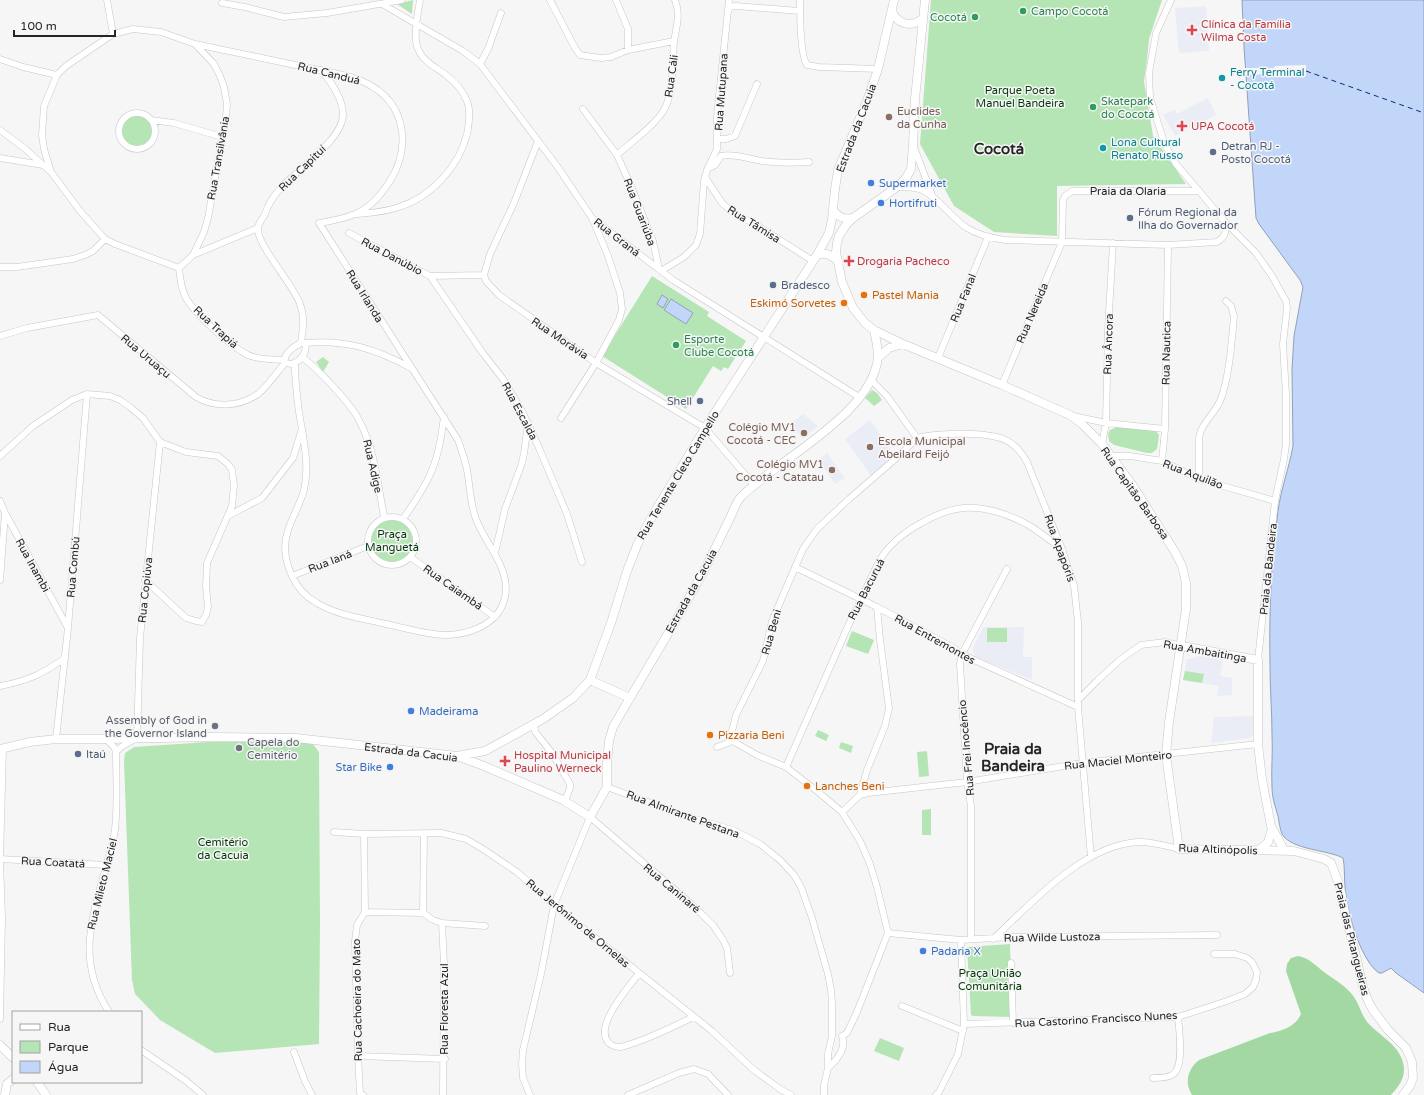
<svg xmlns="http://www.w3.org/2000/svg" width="1424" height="1095" viewBox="0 0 1424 1095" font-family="'Varela Round',sans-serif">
<rect width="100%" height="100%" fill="#f6f6f7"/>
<path fill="#ebedf6" d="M1206,6L1209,51L1179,53L1175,8Z
M1208,98L1216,115L1175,136L1163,115L1175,109L1177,114Z
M803,414L818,426L802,439L791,423Z
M870,420L894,455L871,476L845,439Z
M827,453L845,478L835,484L818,460Z
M983,627H1024L1023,657H1032V680L976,657L973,652V648Z
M1199,656L1223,660L1220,676L1232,678V695L1217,696L1219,686L1183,680L1187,659H1191Z
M1253,716V734L1250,738L1211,743L1214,717Z"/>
<path fill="#b5e5b4" d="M413,0L412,14L397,4Z
M931,0H1162L1149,39L1147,60L1144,81L1153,136L1186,184L1057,186V236L994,232L954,206L920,144Z
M120 131a16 16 0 1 1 32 0a16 16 0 1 1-32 0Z
M652,276L709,312L707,316L746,341L728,369L724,367L721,371L713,366L686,409L602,356Z
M323,357L329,362L323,372L316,362Z
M872,390L877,393L882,400L874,406L865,398Z
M1117,427L1151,429L1156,431L1159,435L1157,449L1152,453H1147L1114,445L1109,441L1108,434L1110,430Z
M370 541a22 22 0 1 1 44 0a22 22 0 1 1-44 0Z
M987,628H1007V642H987Z
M852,631L874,640L868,654L846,646Z
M1185,671L1204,674L1202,683L1183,680Z
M818,730L829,735L826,741L815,736Z
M296,740L312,743L319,752L320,922L319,1044L215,1053L160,1020L135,994L132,980L124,761L125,753L134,747L208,742Z
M841,742L853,746L851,753L839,748Z
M927,751L929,776L919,777L917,752Z
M931,809V835H922V810Z
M1010,944L1012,1017L973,1016L971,1015L967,947Z
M880,1038L904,1048L899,1061L874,1051Z"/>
<path fill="#a4d8a3" d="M1298,956C1309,958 1315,965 1324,972C1335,980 1346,986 1354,997C1360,1006 1362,1017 1369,1024C1379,1035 1395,1043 1401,1057C1408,1073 1402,1083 1391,1095H1192C1184,1082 1188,1069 1199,1060L1270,1033C1283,1031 1296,1026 1301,1014L1286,971L1287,964L1291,958Z"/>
<path fill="#c1d6f9" stroke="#92a1b9" d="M1242,0H1424V993L1396,973L1391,968L1382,973H1379C1360,960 1346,909 1345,886C1344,877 1345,867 1343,858C1329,850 1291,850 1282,834C1280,829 1279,822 1278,816C1275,806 1272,797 1272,787C1271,769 1273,752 1272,735C1272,712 1270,689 1270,665C1269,614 1271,562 1278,511C1281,489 1289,468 1293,446L1292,369L1294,336L1303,287L1300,280L1259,224L1256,218L1244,47Z
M662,295L668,299L663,308L657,304Z
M671,299L693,313L686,324L664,310Z"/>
<path fill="#f6f6f7" d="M1306,65V76L1271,77V74L1244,75V68H1274L1275,66Z"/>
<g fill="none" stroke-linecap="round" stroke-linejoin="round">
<path stroke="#0b2e6f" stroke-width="1" stroke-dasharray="5 4" stroke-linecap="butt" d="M1306,71L1424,113"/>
<defs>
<path id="minor" d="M107,0L113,34
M550,0L575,48L580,55L601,58L611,57L628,50L674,41
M616,0L628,29V50
M800,0C800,13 800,55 807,65L819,67L878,69
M1171,0L1156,33L1149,73L1150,98L1165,145L1176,164L1199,191L1225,222L1256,253L1272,276L1286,301L1287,308L1283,344L1286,395V444L1284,459L1275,501L1258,660
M222,3L245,7L284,17L327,13L402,0
M382,4L463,51L480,64L557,166L592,218L673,280L859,397
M728,12L730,7L736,6L800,11
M133,29L161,32L195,44L214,64L220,76L224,87L227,104L226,117L208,218L204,232L193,255L179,268L115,244L105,239L80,211L51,172L44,149L42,135L44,106L57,75L66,66L113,34Z
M195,44L343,75C351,77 359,79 366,83C407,103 412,149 388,184C380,196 368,209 355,214C344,219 331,221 319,223L458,440C461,449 465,459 467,470C470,486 470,503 476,519C485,544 511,568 505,597C499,627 462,638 434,634C417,632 400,627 382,623C360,618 337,615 317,603C306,597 297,587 292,576C281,552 284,536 295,513C298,506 302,498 304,490C310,465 303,437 299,412C297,399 296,385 295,372V363
M0,59L23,67L57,75
M480,64L488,49L501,13
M583,109L617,155L631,186L653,241L659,269
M119 131a18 18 0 1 1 36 0a18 18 0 1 1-36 0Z
M151,120L174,123L222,137
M0,130L23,147L51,172
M718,139H726L735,136L757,84
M538,141L514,203L490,254L484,275L486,281L499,295L596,363L705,428L754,485
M914,147L933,198
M617,155C630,143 657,124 665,108C674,90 672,62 674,42C676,27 681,15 675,0
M0,158L43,165
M709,168L715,165L721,156C732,153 750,159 762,161C777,163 793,163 809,162
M705,177L722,203L732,212L758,226L813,261
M897,187C905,187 912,187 919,189C937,195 951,218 967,228C978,235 992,238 1005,240L1168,245L1217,242C1225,237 1227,232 1225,222
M357,214C371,213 385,212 399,207C431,197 459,167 467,134C469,124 471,111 467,101C463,91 454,81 446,75C437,68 424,62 419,51C412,39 418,13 420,0
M349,233L430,276L484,275
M193,255L258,228
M0,267H17L73,259L85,255L93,251L105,239
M179,268C180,278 181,289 186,298C196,315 230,346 248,355C259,360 272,359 284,360
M661,271L684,257L696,245L700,234L704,181L707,170L717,149V116L729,0
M430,276L482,352L503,379L521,409L539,448L567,514L582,562
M0,336L27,328L98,315L196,397C215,408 239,407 258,394C266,388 278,371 285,363
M301,343C303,329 305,317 300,304C294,285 255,243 258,227C259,223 263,218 265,214C268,205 273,197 279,190C295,171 342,141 343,115C343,98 331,82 321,70
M305,343C345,339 376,349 411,368
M302,357C312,364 320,373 329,382C340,394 352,406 359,420C375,450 378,485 384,517
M938,358L988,237
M285,363L292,364C300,361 308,353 305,343H302
M285,363C283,354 293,347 301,343
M871,380L887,396L917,438
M1002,385L1062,242L1063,200L1065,196L1072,191H1199
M1073,416L1106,423L1165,429
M561,418L596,363L619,320L622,309L620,293L608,256L593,220
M917,438C937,433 976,432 997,437C1011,440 1021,451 1027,462L1062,549L1074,586L1078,622V707L1091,857
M1102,444L1106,423L1108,330L1113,243
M0,456L33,426L72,400L87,394L110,396L120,400L130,407L143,418L160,442L186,452L218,456L228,464L232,470L234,485L232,506L207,563L206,587L208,607L206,615L202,622L196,621L186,618L145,580
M1109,456H1130L1162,461L1199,479L1275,501
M1162,461L1165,429L1168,245
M1199,479V438C1201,423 1214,415 1220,401C1229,380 1232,340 1234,316L1231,306L1226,301
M0,501L5,513L68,628
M228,516L262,498L293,458L301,432
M368 541a24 24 0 1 1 48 0a24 24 0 1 1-48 0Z
M403,519C412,506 421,493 428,479C438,459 441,439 444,417
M495,553L505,509L521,466L524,454L528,423
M410,557L495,617
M795,567L877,607L952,647L962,654L972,659L1078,707
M292,576L368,546
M0,580L5,513
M0,686C28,681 42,674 65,658
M1078,700L1098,680L1121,659L1141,645L1165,642L1182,646
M533,724L536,733L552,753L570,784V788L565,801
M56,739L68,628L87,394
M106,739L114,747L116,752
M717,747L733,741
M786,767L853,615C864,596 871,574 883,555C892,542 909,529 923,522C934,516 944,511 957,509C980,504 1009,514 1030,526C1041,533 1051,541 1062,549
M607,787L689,817L733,830L760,844L780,860L794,875L801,887L812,918L828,974L831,990L832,1003V1036L828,1054V1068L824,1085V1095
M860,795L868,793L967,782L1082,763L1258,744
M842,812L860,795L867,770L885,726L889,708L880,640L877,607
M334,832L364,834L441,833L466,839L483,849L517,872L554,905L712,1031L754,1070L780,1089L791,1095
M0,859L106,865
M365,912L423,913L433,920L442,923L485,926
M423,913L424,833
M442,923L444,964L443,1095
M888,933L961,940L1011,937L1217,935
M971,939V806L967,782L960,664L962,654L1007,569
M993,939C1032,903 1082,846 1137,842C1151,841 1166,846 1179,849
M1011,963L1013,1023
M639,973C629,987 594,1025 608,1042C610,1045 615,1047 619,1047C624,1047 629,1044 634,1043C654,1036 673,1027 693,1017
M902,1006L963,1031
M109,1012C74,958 94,914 108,859C111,849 114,839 115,829C118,804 116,777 116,752L121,747L137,738L140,638L160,442
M0,1019L2,919L0,859L3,749
M964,1024L1178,1017L1227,1001L1245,994L1253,987L1256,980L1257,972L1252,962L1247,958L1235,954H1214
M842,1036L847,1033L857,1012L888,933L877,887L870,864L860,841L842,812L817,791L786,767L757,755L736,743L733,741L732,731L736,715L763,661L772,621L803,549L817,529L849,499L901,454L917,438
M141,1050L185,1080L203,1095
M294,1052L305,1081L312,1095
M358,1056L445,1059
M828,1068C837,1060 847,1049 842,1036
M1153,1078C1159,1078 1167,1078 1172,1075C1185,1068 1179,1030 1178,1017
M363,1095L360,1093L358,1056L355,941L357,925L365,912L364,834
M530,1095L523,1078L522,1064L523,1050L541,974L554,905L590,817L688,901L713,925L723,940L727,948L730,973
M628,1095L679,1073L694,1069L708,1074L728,1095
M936,1095L939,1092L958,1054L964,1024L961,940"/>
<path id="major" d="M925,0L915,99L913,146L911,169L906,178L897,187L853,218L846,225L839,236L837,243L836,252L842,282L853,308L865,323L874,330L903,344L1002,385L1070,415L1082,424L1102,444L1133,486L1175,552L1182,566L1186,583V609L1169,722L1166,755L1179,849L1294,851L1324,859L1331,863L1340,887L1346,918L1357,960L1363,987L1368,1001L1373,1010L1388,1030L1406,1048L1412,1062L1413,1078L1410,1086L1403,1095
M892,12C898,24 911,28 922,19
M833,210C838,217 844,220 853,218
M817,255C826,252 831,255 838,261
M878,358L889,348L903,344
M1182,646L1258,660V744L1262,779L1271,826L1284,850
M590,680L630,698
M0,749L30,742L56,739H106L213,737L296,738L457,756L484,766L563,800L590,817L607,787V764L609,741L613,727C642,677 672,628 700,578C711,558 720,538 730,518C733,512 736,502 741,497C778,459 873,414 878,357C878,348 876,339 874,330
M457,756L485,751L543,719L573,698L590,680L611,623L627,571L638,543L654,513L705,428L817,255L829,233L832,219L835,189L838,170L867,101L878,69L894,0
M1259,850L1268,842L1272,829
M0,1045L13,1058
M37,1082L46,1095
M5,1095L7,1084L13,1079"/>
</defs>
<use href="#minor" stroke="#c6c6c7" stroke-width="7"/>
<use href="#major" stroke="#c6c6c7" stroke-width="9"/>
<use href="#minor" stroke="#fff" stroke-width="6"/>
<use href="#major" stroke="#fff" stroke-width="8"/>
</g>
<g fill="#2e9e5b" stroke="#f6f6f7" stroke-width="1.5">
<circle cx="1023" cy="11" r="4"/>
<circle cx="975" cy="17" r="4"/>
<circle cx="1093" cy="107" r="4"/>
<circle cx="676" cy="345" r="4"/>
</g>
<g fill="#e0444e" stroke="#f6f6f7" stroke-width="1.5">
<path d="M1190 24h4v4h4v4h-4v4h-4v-4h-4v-4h4z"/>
<path d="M1180 120h4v4h4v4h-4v4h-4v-4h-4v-4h4z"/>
<path d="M847 255h4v4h4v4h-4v4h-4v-4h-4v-4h4z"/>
<path d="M503 755h4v4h4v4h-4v4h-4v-4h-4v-4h4z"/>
</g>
<g fill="#0f9aa8" stroke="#f6f6f7" stroke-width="1.5">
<circle cx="1222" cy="78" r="4"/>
<circle cx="1103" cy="148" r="4"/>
</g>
<g fill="#8d6e63" stroke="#f6f6f7" stroke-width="1.5">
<circle cx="889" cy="117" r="4"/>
<circle cx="804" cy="433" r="4"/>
<circle cx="870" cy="447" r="4"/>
<circle cx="832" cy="470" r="4"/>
</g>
<g fill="#5c6f8a" stroke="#f6f6f7" stroke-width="1.5">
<circle cx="1213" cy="152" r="4"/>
<circle cx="1130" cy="218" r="4"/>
<circle cx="773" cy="285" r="4"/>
<circle cx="700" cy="401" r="4"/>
<circle cx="78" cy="754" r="4"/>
</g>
<g fill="#3f7fe0" stroke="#f6f6f7" stroke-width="1.5">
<circle cx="871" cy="183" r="4"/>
<circle cx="881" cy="203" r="4"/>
<circle cx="411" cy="711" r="4"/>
<circle cx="390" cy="767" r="4"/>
<circle cx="923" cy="951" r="4"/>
</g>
<g fill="#e8710a" stroke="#f6f6f7" stroke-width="1.5">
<circle cx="864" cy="295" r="4"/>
<circle cx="844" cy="303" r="4"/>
<circle cx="710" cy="735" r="4"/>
<circle cx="807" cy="786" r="4"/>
</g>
<g fill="#6b7280" stroke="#f6f6f7" stroke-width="1.5">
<circle cx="215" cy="726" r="4"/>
<circle cx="239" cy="748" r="4"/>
</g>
<g text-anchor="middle" stroke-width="3" stroke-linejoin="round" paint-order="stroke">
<g font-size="11" fill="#27864d" stroke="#f6f6f7" text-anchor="start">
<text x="1031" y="15">Campo Cocotá</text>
<text x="967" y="21" text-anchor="end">Cocotá</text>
<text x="1101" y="105">Skatepark<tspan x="1101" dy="13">do Cocotá</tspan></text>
<text x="684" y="343">Esporte<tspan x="684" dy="13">Clube Cocotá</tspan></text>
</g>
<g font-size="11" fill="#be3a42" stroke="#f6f6f7" text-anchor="start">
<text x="1201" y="28">Clínica da Família<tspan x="1201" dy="13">Wilma Costa</tspan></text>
<text x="1191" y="130">UPA Cocotá</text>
<text x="857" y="265">Drogaria Pacheco</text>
<text x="514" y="759">Hospital Municipal<tspan x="514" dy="13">Paulino Werneck</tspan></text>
</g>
<g font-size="11" fill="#0d838f" stroke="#f6f6f7" text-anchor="start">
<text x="1230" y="76">Ferry Terminal<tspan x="1230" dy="13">- Cocotá</tspan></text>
<text x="1111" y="146">Lona Cultural<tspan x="1111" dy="13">Renato Russo</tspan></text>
</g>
<g font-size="11" fill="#242525" stroke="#f6f6f7">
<text transform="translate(329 73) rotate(14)" y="4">Rua Canduá</text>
<text transform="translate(671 76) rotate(-82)" y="4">Rua Cáli</text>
<text transform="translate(721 92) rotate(-86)" y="4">Rua Mutupana</text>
<text transform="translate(856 128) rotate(-69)" y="4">Estrada da Cacuia</text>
<text transform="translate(218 158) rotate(-80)" y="4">Rua Transilvânia</text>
<text transform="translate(302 168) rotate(-44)" y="4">Rua Capituí</text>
<text x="1128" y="195">Praia da Olaria</text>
<text transform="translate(640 212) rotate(69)" y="4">Rua Guariúba</text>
<text transform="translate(754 224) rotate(32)" y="4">Rua Tâmisa</text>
<text transform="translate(617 237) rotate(38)" y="4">Rua Graná</text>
<text transform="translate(392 256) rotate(28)" y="4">Rua Danúbio</text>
<text transform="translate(365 296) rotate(58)" y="4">Rua Irlanda</text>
<text transform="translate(963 298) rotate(-68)" y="4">Rua Fanal</text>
<text transform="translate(1032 313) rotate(-67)" y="4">Rua Nereida</text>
<text transform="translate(216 327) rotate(43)" y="4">Rua Trapiá</text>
<text transform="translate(560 338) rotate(34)" y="4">Rua Morávia</text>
<text transform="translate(1108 344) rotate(-88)" y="4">Rua Âncora</text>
<text transform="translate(1166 353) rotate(-89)" y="4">Rua Nautica</text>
<text transform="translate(146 356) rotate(40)" y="4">Rua Uruaçu</text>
<text transform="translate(520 411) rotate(62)" y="4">Rua Escalda</text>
<text transform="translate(373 466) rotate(77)" y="4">Rua Adige</text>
<text transform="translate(1193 474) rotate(21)" y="4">Rua Aquilão</text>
<text transform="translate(678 475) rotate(-59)" y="4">Rua Tenente Cleto Campello</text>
<text transform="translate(1135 493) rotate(55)" y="4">Rua Capitão Barbosa</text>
<text transform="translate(1060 548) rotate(70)" y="4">Rua Apapóris</text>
<text transform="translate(330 561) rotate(-21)" y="4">Rua Ianá</text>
<text transform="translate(33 565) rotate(61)" y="4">Rua Inambi</text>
<text transform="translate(73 567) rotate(-85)" y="4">Rua Combú</text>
<text transform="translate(1268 569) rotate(-84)" y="4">Praia da Bandeira</text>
<text transform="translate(453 587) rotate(35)" y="4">Rua Caiambá</text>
<text transform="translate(866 589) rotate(-63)" y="4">Rua Bacuruá</text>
<text transform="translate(145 590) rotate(-84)" y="4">Rua Copiúva</text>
<text transform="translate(691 591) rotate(-61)" y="4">Estrada da Cacuia</text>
<text transform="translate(771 632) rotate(-74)" y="4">Rua Beni</text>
<text transform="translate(935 639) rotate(29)" y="4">Rua Entremontes</text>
<text transform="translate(1205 651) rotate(10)" y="4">Rua Ambaitinga</text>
<text transform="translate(966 748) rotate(-95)" y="4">Rua Frei Inocêncio</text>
<text transform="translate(411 752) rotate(7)" y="4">Estrada da Cacuia</text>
<text transform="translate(1118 760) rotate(-6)" y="4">Rua Maciel Monteiro</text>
<text transform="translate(683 814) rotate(20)" y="4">Rua Almirante Pestana</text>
<text transform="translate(1218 849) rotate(2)" y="4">Rua Altinópolis</text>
<text transform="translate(53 862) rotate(3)" y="4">Rua Coatatá</text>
<text transform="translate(102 884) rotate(-76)" y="4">Rua Mileto Maciel</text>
<text transform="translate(672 888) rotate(40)" y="4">Rua Caninaré</text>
<text transform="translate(578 923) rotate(40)" y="4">Rua Jerônimo de Ornelas</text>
<text transform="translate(1052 937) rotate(-1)" y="4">Rua Wilde Lustoza</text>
<text transform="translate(1352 939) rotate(76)" y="4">Praia das Pitangueiras</text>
<text transform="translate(357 1000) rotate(-91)" y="4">Rua Cachoeira do Mato</text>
<text transform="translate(444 1009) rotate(-90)" y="4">Rua Floresta Azul</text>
<text transform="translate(1096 1019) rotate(-3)" y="4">Rua Castorino Francisco Nunes</text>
</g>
<g font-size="11" fill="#003806" stroke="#f6f6f7">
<text x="1020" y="94">Parque Poeta<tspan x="1020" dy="13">Manuel Bandeira</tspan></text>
<text x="392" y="538">Praça<tspan x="392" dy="13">Manguetá</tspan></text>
<text x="223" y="846">Cemitério<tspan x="223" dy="13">da Cacuia</tspan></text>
<text x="990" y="977">Praça União<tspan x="990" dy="13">Comunitária</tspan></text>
</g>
<g font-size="11" fill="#785e54" stroke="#f6f6f7" text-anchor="start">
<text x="897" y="115">Euclides<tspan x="897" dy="13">da Cunha</tspan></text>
<text x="796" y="431" text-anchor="end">Colégio MV1<tspan x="796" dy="13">Cocotá - CEC</tspan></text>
<text x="878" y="445">Escola Municipal<tspan x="878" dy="13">Abeilard Feijó</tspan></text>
<text x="824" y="468" text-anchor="end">Colégio MV1<tspan x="824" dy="13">Cocotá - Catatau</tspan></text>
</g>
<g font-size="11" fill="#4e5e75" stroke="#f6f6f7" text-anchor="start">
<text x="1221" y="150">Detran RJ -<tspan x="1221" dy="13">Posto Cocotá</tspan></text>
<text x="1138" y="216">Fórum Regional da<tspan x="1138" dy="13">Ilha do Governador</tspan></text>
<text x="781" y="289">Bradesco</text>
<text x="692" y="405" text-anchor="end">Shell</text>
<text x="86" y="758">Itaú</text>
</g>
<g font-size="11" fill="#366cbe" stroke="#f6f6f7" text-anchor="start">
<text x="879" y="187">Supermarket</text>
<text x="889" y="207">Hortifruti</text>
<text x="419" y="715">Madeirama</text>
<text x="382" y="771" text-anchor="end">Star Bike</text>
<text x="931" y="955">Padaria X</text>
</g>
<g font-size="11" fill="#c56008" stroke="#f6f6f7" text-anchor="start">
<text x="872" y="299">Pastel Mania</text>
<text x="836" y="307" text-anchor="end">Eskimó Sorvetes</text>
<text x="718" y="739">Pizzaria Beni</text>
<text x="815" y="790">Lanches Beni</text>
</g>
<g font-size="11" fill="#5b616d" stroke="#f6f6f7" text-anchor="end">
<text x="207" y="724">Assembly of God in<tspan x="207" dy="13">the Governor Island</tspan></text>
<text x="247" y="746" text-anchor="start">Capela do<tspan x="247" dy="13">Cemitério</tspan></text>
</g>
<g font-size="15" font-weight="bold" fill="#242525" stroke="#f6f6f7">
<text x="999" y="154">Cocotá</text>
<text x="1013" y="754">Praia da<tspan x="1013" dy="17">Bandeira</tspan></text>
</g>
</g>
<rect x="12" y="1011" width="130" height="72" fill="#f6f6f7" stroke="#a2a2a3"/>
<rect x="20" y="1024" width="20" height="6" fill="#ffffff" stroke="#a2a2a3"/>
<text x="48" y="1031" font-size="12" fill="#242525">Rua</text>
<rect x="20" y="1041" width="20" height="12" fill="#b5e5b4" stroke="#a2a2a3"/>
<text x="48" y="1051" font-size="12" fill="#242525">Parque</text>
<rect x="20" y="1061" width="20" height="12" fill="#c1d6f9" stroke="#a2a2a3"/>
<text x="48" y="1071" font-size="12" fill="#242525">Água</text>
<path d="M14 30v6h101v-6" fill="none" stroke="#242525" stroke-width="2"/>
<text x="20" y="30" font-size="12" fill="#242525" stroke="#f6f6f7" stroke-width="3" paint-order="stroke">100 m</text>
</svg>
